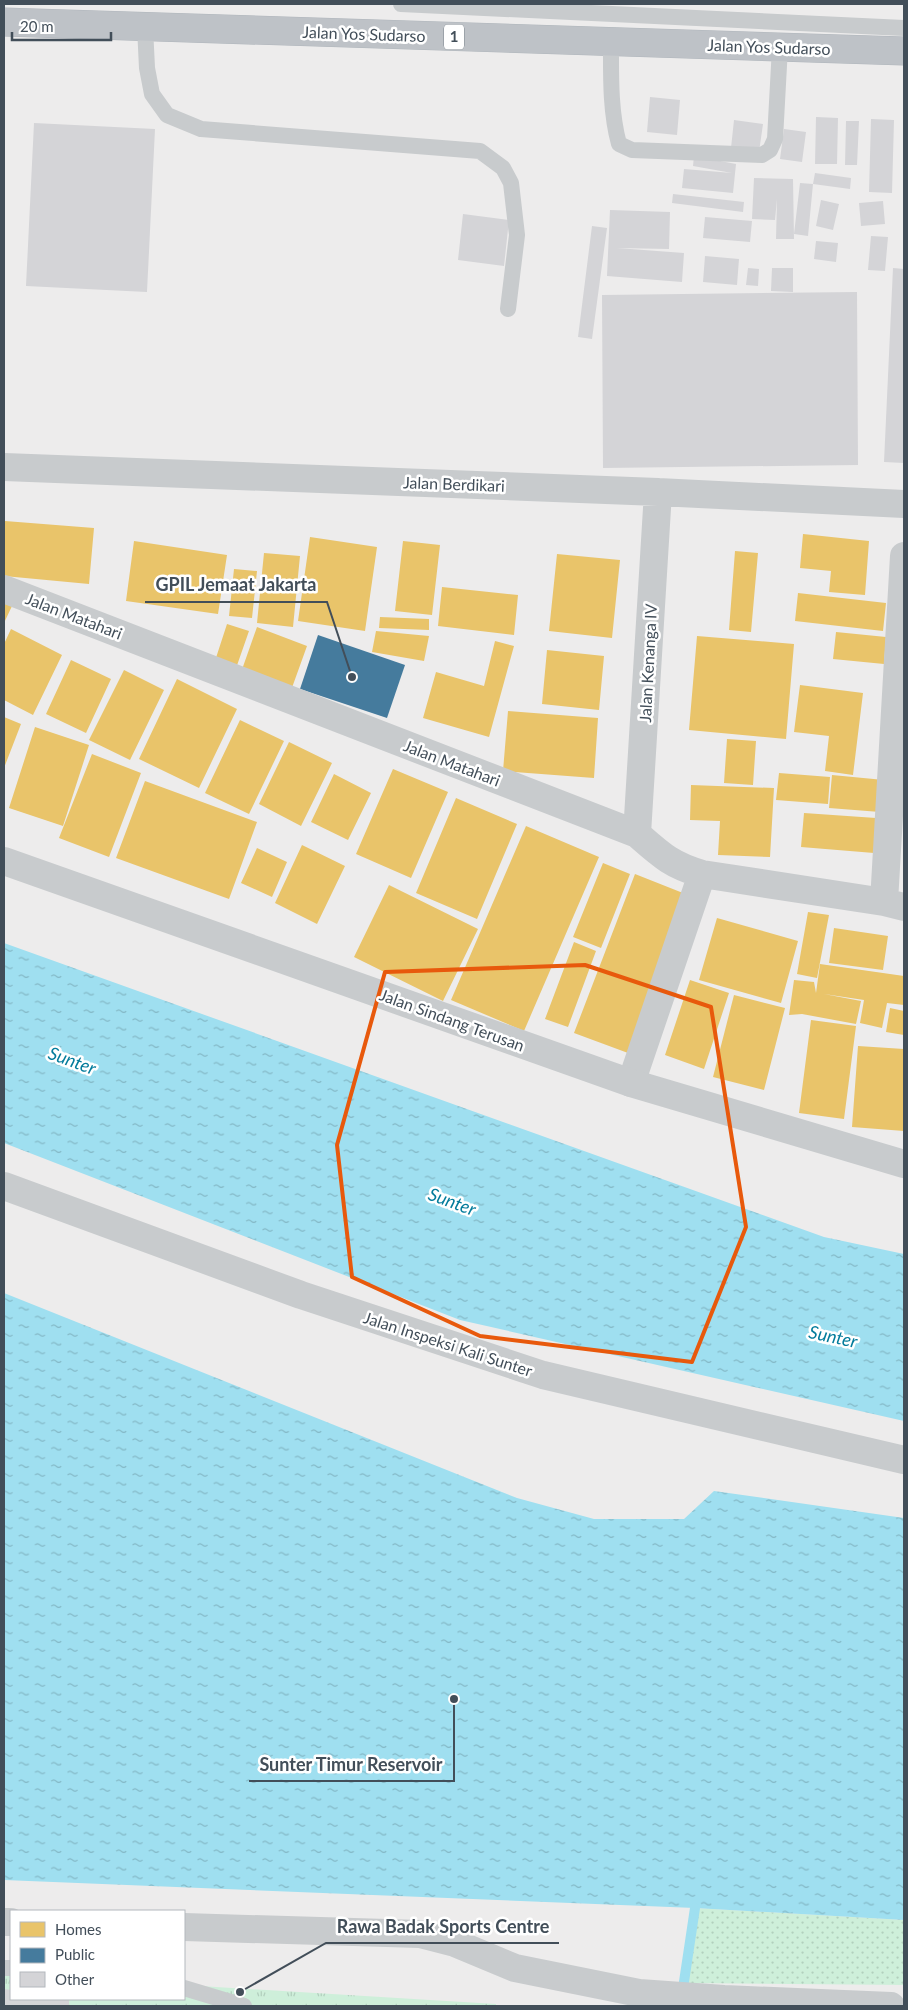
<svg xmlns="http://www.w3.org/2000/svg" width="908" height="2010" viewBox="0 0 908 2010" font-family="Lato,sans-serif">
<defs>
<pattern id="grass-dots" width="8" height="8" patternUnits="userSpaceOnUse" patternTransform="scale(1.25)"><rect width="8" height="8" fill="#ceefda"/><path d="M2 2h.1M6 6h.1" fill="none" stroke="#b2cfbd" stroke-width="1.8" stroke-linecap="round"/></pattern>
<pattern id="park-tufts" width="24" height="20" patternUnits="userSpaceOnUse" patternTransform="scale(1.25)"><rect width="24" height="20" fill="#ceefda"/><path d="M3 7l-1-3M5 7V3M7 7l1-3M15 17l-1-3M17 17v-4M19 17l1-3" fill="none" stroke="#b2cfbd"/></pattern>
<pattern id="water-ripples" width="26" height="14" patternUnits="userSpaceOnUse" patternTransform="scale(1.25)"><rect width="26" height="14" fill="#9fdff0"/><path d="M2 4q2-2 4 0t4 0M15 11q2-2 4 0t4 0" fill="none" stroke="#83b7c5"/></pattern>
</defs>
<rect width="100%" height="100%" fill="#edecec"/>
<path fill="url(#grass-dots)" d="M695,1908L904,1920V1985L684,1983Z"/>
<path fill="url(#park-tufts)" d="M4,1974L11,1975V1999H184V1985L496,2004V2006H4Z"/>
<path fill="url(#water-ripples)" d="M4,943L824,1237L904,1254V1421L460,1320L4,1143Z
M4,1293L517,1498L594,1519H684L714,1491L904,1518V1920L695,1908L4,1880Z"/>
<path fill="#e9c46a" d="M5,521L94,528L89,584L4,576Z
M803,534L869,541L865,595L829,592L831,571L800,568Z
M310,537L377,547L365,631L298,621Z
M134,541L227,555L218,614L126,601Z
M403,541L440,545L432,615L395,611Z
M735,551L758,553L751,632L729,630Z
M264,553L300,556L293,627L257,623Z
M557,554L620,560L612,638L549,631Z
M234,569L257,571L252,618L229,616Z
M442,587L518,595L514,635L438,626Z
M798,593L886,603L883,631L795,621Z
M4,602L12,606L4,623Z
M380,617L429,619V630L379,628Z
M227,624L249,631L234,674L213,667Z
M257,627L307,646L289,696L239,678Z
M11,629L62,655L33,715L4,700V644Z
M376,631L429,636L424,661L372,652Z
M836,632L886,637L884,664L833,659Z
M697,636L794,644L786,739L689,730Z
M495,641L514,646L489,737L423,718L436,672L484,686Z
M547,650L604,656L599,710L542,704Z
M71,660L111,679L86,733L46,714Z
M124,670L164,690L130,760L89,740Z
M177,679L237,709L199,788L139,759Z
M800,685L863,693L853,775L825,771L829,736L794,732Z
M508,711L598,718L594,778L503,771Z
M4,717L21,724L4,768Z
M240,720L284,741L249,814L205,793Z
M35,727L89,745L63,826L9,808Z
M727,739L756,741L753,785L724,783Z
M289,742L332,763L301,826L259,804Z
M92,754L141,773L109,857L59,838Z
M393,769L448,792L411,878L356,854Z
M779,773L830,777L828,804L776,800Z
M334,774L371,793L348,840L311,822Z
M832,775L884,780L880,812L829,808Z
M145,781L257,822L229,899L116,858Z
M691,785L774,788L770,857L718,855L720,821L690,820Z
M456,798L517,824L477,919L416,893Z
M804,813L876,818L874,853L801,847Z
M526,826L599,857L524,1031L451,1000Z
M302,845L345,866L317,924L275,903Z
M257,848L287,862L272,897L241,883Z
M603,863L630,874L601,948L573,937Z
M635,874L688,895L628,1053L574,1033Z
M389,885L478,929L443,1001L354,957Z
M808,912L829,915L817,978L797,974Z
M717,918L798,941L781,1003L699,980Z
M834,928L888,936L883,970L829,963Z
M574,942L596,951L568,1027L545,1019Z
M820,964L904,976V1005L887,1003L882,1028L860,1023L864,1000L824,994L861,1001L856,1024L802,1014L789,1015L794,980L814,982L816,993Z
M690,980L729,993L704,1069L665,1055Z
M734,995L785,1008L764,1090L713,1077Z
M890,1008L904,1011V1035L886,1032Z
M811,1020L856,1026L844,1119L799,1113Z
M858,1046L904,1049V1131L852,1127Z"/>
<path fill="#457b9d" d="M318,635L405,665L387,718L300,689Z"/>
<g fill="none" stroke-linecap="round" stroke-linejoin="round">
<path stroke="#9fdff0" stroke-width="10" d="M682,1995L695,1908"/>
</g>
<path fill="#d4d4d7" d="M650,97L680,100L677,135L647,132Z
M816,117L838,118L837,164H815Z
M871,119L894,120L892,193L869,192Z
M734,120L763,124L759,152L731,148Z
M846,121H859L857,165H845Z
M34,123L155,129L147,292L26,286Z
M784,129L806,132L802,162L780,159Z
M694,156L736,164L733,193L682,188L684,169L732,173L693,166Z
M815,173L851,178L850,189L813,184Z
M754,178L793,179L794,239H776L777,199L775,220L752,219Z
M800,183L813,184L808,236L794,234Z
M673,194L744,202L743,212L672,203Z
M821,200L839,204L833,230L816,226Z
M883,201L885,224L861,226L859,203Z
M610,210L670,212L669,249L617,248L684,253L682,282L607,276Z
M463,214L509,220L504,266L458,260Z
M705,217L752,221L750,242L703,238Z
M592,226L607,228L592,339L578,337Z
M871,236L888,237L885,271L868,270Z
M816,241L838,243L836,262L814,259Z
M705,256L739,259L737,285L703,282Z
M748,268L759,269L758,286L746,285Z
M772,268H793V292L771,291Z
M893,268L904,269V463L884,462Z
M857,292L858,465L603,468L602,295Z
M4,1989L11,1990V1999H69V2006H4Z"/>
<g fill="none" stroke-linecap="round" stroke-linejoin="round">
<defs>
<path id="trunk" d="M4,22L904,51"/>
</defs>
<use href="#trunk" stroke="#b0b6bc" stroke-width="29"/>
<path stroke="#c8cbcd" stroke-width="16" d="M401,4L904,28
M145,27L147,68L152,94L167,115L201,129L480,151L503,168L511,183L517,235L508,309
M611,42C611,75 610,111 619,144L632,150L762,155L770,150L775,139L780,47
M4,1968H11
M184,1988L244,2006"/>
<path stroke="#c8cbcd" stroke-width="28" d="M4,467L658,492L904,504
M4,589L637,834C661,855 671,865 702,874L884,902L904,907
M637,834L658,492
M884,902L904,556
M631,1083L702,874
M4,1922H11
M184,1927L420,1934L455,1943L515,1968L639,1993L724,1999L891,2006"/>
<path stroke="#c8cbcd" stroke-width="28" d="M4,861L631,1083L904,1164
M4,1186L301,1295L543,1375L904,1460"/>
<use href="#trunk" stroke="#bec2c7" stroke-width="28"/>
</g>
<path fill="none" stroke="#e8590c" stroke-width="4" stroke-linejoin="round" d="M585,965L711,1007L746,1227L692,1362L480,1336L352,1277L337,1145L385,972Z"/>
<g text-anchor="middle" stroke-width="5" stroke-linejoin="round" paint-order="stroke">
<rect fill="#fff" stroke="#7b838b" stroke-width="1" x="444" y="24.5" width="20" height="25" rx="4"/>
<g font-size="15" font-weight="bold" fill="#424e59">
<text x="454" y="42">1</text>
</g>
<g font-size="16" fill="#424e59" stroke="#fff">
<text transform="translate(364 34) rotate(2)" y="6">Jalan Yos Sudarso</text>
<text transform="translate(769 47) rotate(2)" y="6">Jalan Yos Sudarso</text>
<text transform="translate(454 484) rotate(2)" y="6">Jalan Berdikari</text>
<text transform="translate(74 616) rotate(21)" y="6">Jalan Matahari</text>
<text transform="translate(648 663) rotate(-87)" y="6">Jalan Kenanga IV</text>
<text transform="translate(452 763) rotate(21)" y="6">Jalan Matahari</text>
<text transform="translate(452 1020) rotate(20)" y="6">Jalan Sindang Terusan</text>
<text transform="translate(448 1344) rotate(18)" y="6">Jalan Inspeksi Kali Sunter</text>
</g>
<g font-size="18" font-style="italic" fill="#047c9c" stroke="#fff">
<text transform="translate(72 1061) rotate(20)" y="6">Sunter</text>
<text transform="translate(452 1202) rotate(20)" y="6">Sunter</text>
<text transform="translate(833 1337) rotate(12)" y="6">Sunter</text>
</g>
</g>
<path fill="none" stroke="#424e59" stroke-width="2" d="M352 677L327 602H145M454 1699L454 1781H249M240 1992L326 1943H559"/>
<g fill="#424e59" stroke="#fff" stroke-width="2">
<circle cx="352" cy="677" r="5"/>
<circle cx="454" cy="1699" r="5"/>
<circle cx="240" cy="1992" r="5"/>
</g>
<g font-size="18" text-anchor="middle" font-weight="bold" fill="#424e59" stroke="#fff" stroke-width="5" stroke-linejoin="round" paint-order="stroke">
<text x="236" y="591">GPIL Jemaat Jakarta</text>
<text x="351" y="1771">Sunter Timur Reservoir</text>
<text x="443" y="1933">Rawa Badak Sports Centre</text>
</g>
<rect width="908" height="2010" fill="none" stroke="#424e59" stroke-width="10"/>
<rect x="10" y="1910" width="175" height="90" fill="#ffffff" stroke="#b3b8bd"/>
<rect x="20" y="1922" width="25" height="15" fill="#e9c46a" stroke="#b3b8bd"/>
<text x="55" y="1935" font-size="15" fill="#424e59">Homes</text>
<rect x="20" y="1948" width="25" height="15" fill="#457b9d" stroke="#b3b8bd"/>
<text x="55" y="1960" font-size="15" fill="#424e59">Public</text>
<rect x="20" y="1972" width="25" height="15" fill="#d4d4d7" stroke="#b3b8bd"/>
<text x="55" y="1985" font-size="15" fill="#424e59">Other</text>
<path d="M12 32v8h99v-8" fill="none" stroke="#424e59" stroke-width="2.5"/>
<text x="20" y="32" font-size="15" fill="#424e59" stroke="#ffffff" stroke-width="4" paint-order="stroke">20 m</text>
</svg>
